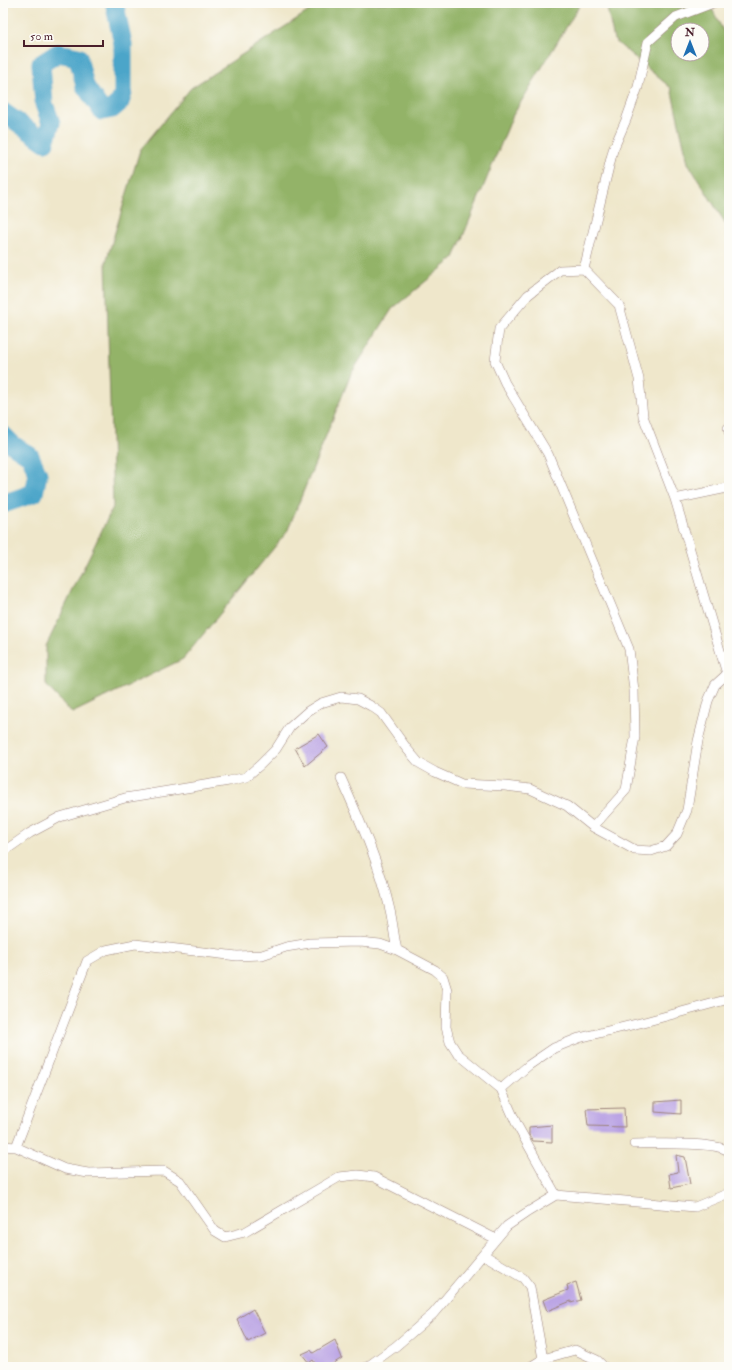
<svg xmlns="http://www.w3.org/2000/svg" width="732" height="1370" viewBox="0 0 732 1370" font-family="'IM FELL Double Pica',serif">
<rect width="100%" height="100%" fill="#fdfcf7"/>
<filter id="ink" filterUnits="userSpaceOnUse"><feTurbulence type="fractalNoise" baseFrequency=".025" numOctaves="2"/><feDisplacementMap in="SourceGraphic" scale="8" xChannelSelector="R" yChannelSelector="G"/><feConvolveMatrix kernelMatrix="1 2 1 2 8 2 1 2 1" color-interpolation-filters="sRGB"/></filter>
<filter id="wash" filterUnits="userSpaceOnUse"><feTurbulence type="fractalNoise" baseFrequency=".012" numOctaves="4" result="noise"/><feDisplacementMap in="SourceGraphic" scale="16" xChannelSelector="R" yChannelSelector="G"/><feGaussianBlur stdDeviation="0.9" result="paint"/><feColorMatrix in="noise" values="0 0 0 0 0 0 0 0 0 0 0 0 0 0 0 0 0 1.4 0 .05"/><feComposite in="paint" operator="in"/></filter>
<g filter="url(#wash)">
<rect width="100%" height="100%" fill="#efe7cb"/>
<path fill="#93b367" stroke="#6e6949" fill-rule="evenodd" d="M321,3H581L513,115L454,258L392,309L351,374L287,532L183,659L72,713L46,685V646L113,507L106,262L140,150L191,88Z
M606,3H709L729,42V229L688,163L671,88L614,40ZM678,30H702V54H678Z"/>
<g fill="none" stroke-linecap="round" stroke-linejoin="round">
<path stroke="#4ca5c9" stroke-width="19" d="M3,112L45,142L51,123L44,104L41,64L58,53L78,57L85,86L102,111L112,109L120,102L123,93V44L115,6L116,3
M3,435L13,445L30,456L38,474L34,493L3,504"/>
</g>
<g id="blocks">
<path fill="#b69ee3" d="M319,734L328,747L305,766L295,748Z
M681,1100V1114L655,1112V1102Z
M624,1108L625,1127L588,1126L586,1109Z
M552,1125V1142L533,1141L529,1135V1127Z
M676,1155L685,1157L690,1184L671,1188L669,1174L678,1172Z
M576,1282L581,1300L571,1303V1301L547,1311L543,1300L568,1290L567,1285Z
M253,1309L265,1333L248,1342L237,1319Z
M335,1340L342,1358L328,1367H317L313,1360L309,1363L302,1354L311,1350L313,1353Z"/>
</g>
</g>
<g filter="url(#ink)">
<use href="#blocks" fill-opacity="0" stroke="#9c837b" stroke-width="1"/>
<g fill="none" stroke-linecap="round" stroke-linejoin="round">
<defs>
<path id="street" d="M584,269L613,150L626,120L638,87L648,42L676,17L713,3
M728,428L729,432
M675,499L727,488L729,485
M341,778C360,821 380,865 390,910C393,923 394,937 397,950
M593,827L626,790L635,737L634,690L629,649L548,454L505,383L495,361L499,329L528,295L560,270L584,269L619,305L639,379L643,416L675,499L727,674
M3,852L30,833L60,817L125,798L229,781L246,777L260,765L276,749L290,727L308,711L321,703L341,697L358,699L371,706L381,713L407,749L419,763L435,772L462,784L505,786L530,789L567,806L593,827L635,850L651,851L666,846L677,834L687,810L698,741L708,701L715,685L727,674H729
M501,1089L529,1065L554,1048L579,1038L648,1021L729,999
M634,1144C651,1144 720,1141 729,1152
M3,1146L16,1147L65,1169L88,1173L164,1171L180,1181L215,1231L225,1237L245,1232L339,1177L358,1175L374,1177L496,1239
M16,1147L87,961L106,950L135,944L237,956L262,955L286,947L310,943L360,942L380,944L397,950L435,970L443,977L447,990L446,1027L450,1042L457,1053L501,1089L517,1125L556,1195
M484,1255L523,1278L530,1287L543,1359
M367,1367L396,1346L433,1314L507,1226L526,1213L556,1195L695,1207L729,1193
M530,1367L543,1359L575,1350L597,1360L604,1367"/>
</defs>
<use href="#street" stroke="#9c837b" stroke-width="10"/>
<use href="#street" stroke="#fff" stroke-width="9"/>
</g>
</g>
<rect width="732" height="1370" fill="none" stroke="#fdfcf7" stroke-width="16"/>
<g transform="translate(690 42)"><circle r="19" fill="#fdfcf7" stroke="#b5a4a5"/>
<path d="M0-3L7 15L0 10L-7 15Z" fill="#1f6fb2"/>
<text y="-6" font-size="11" font-weight="bold" text-anchor="middle" fill="#4a1f2b">N</text>
</g>
<path d="M24 40v6h79v-6" fill="none" stroke="#4a1f2b" stroke-width="2"/>
<text x="30" y="40" font-size="12" fill="#4a1f2b" stroke="#fdfcf7" stroke-width="3" paint-order="stroke">50 m</text>
</svg>
